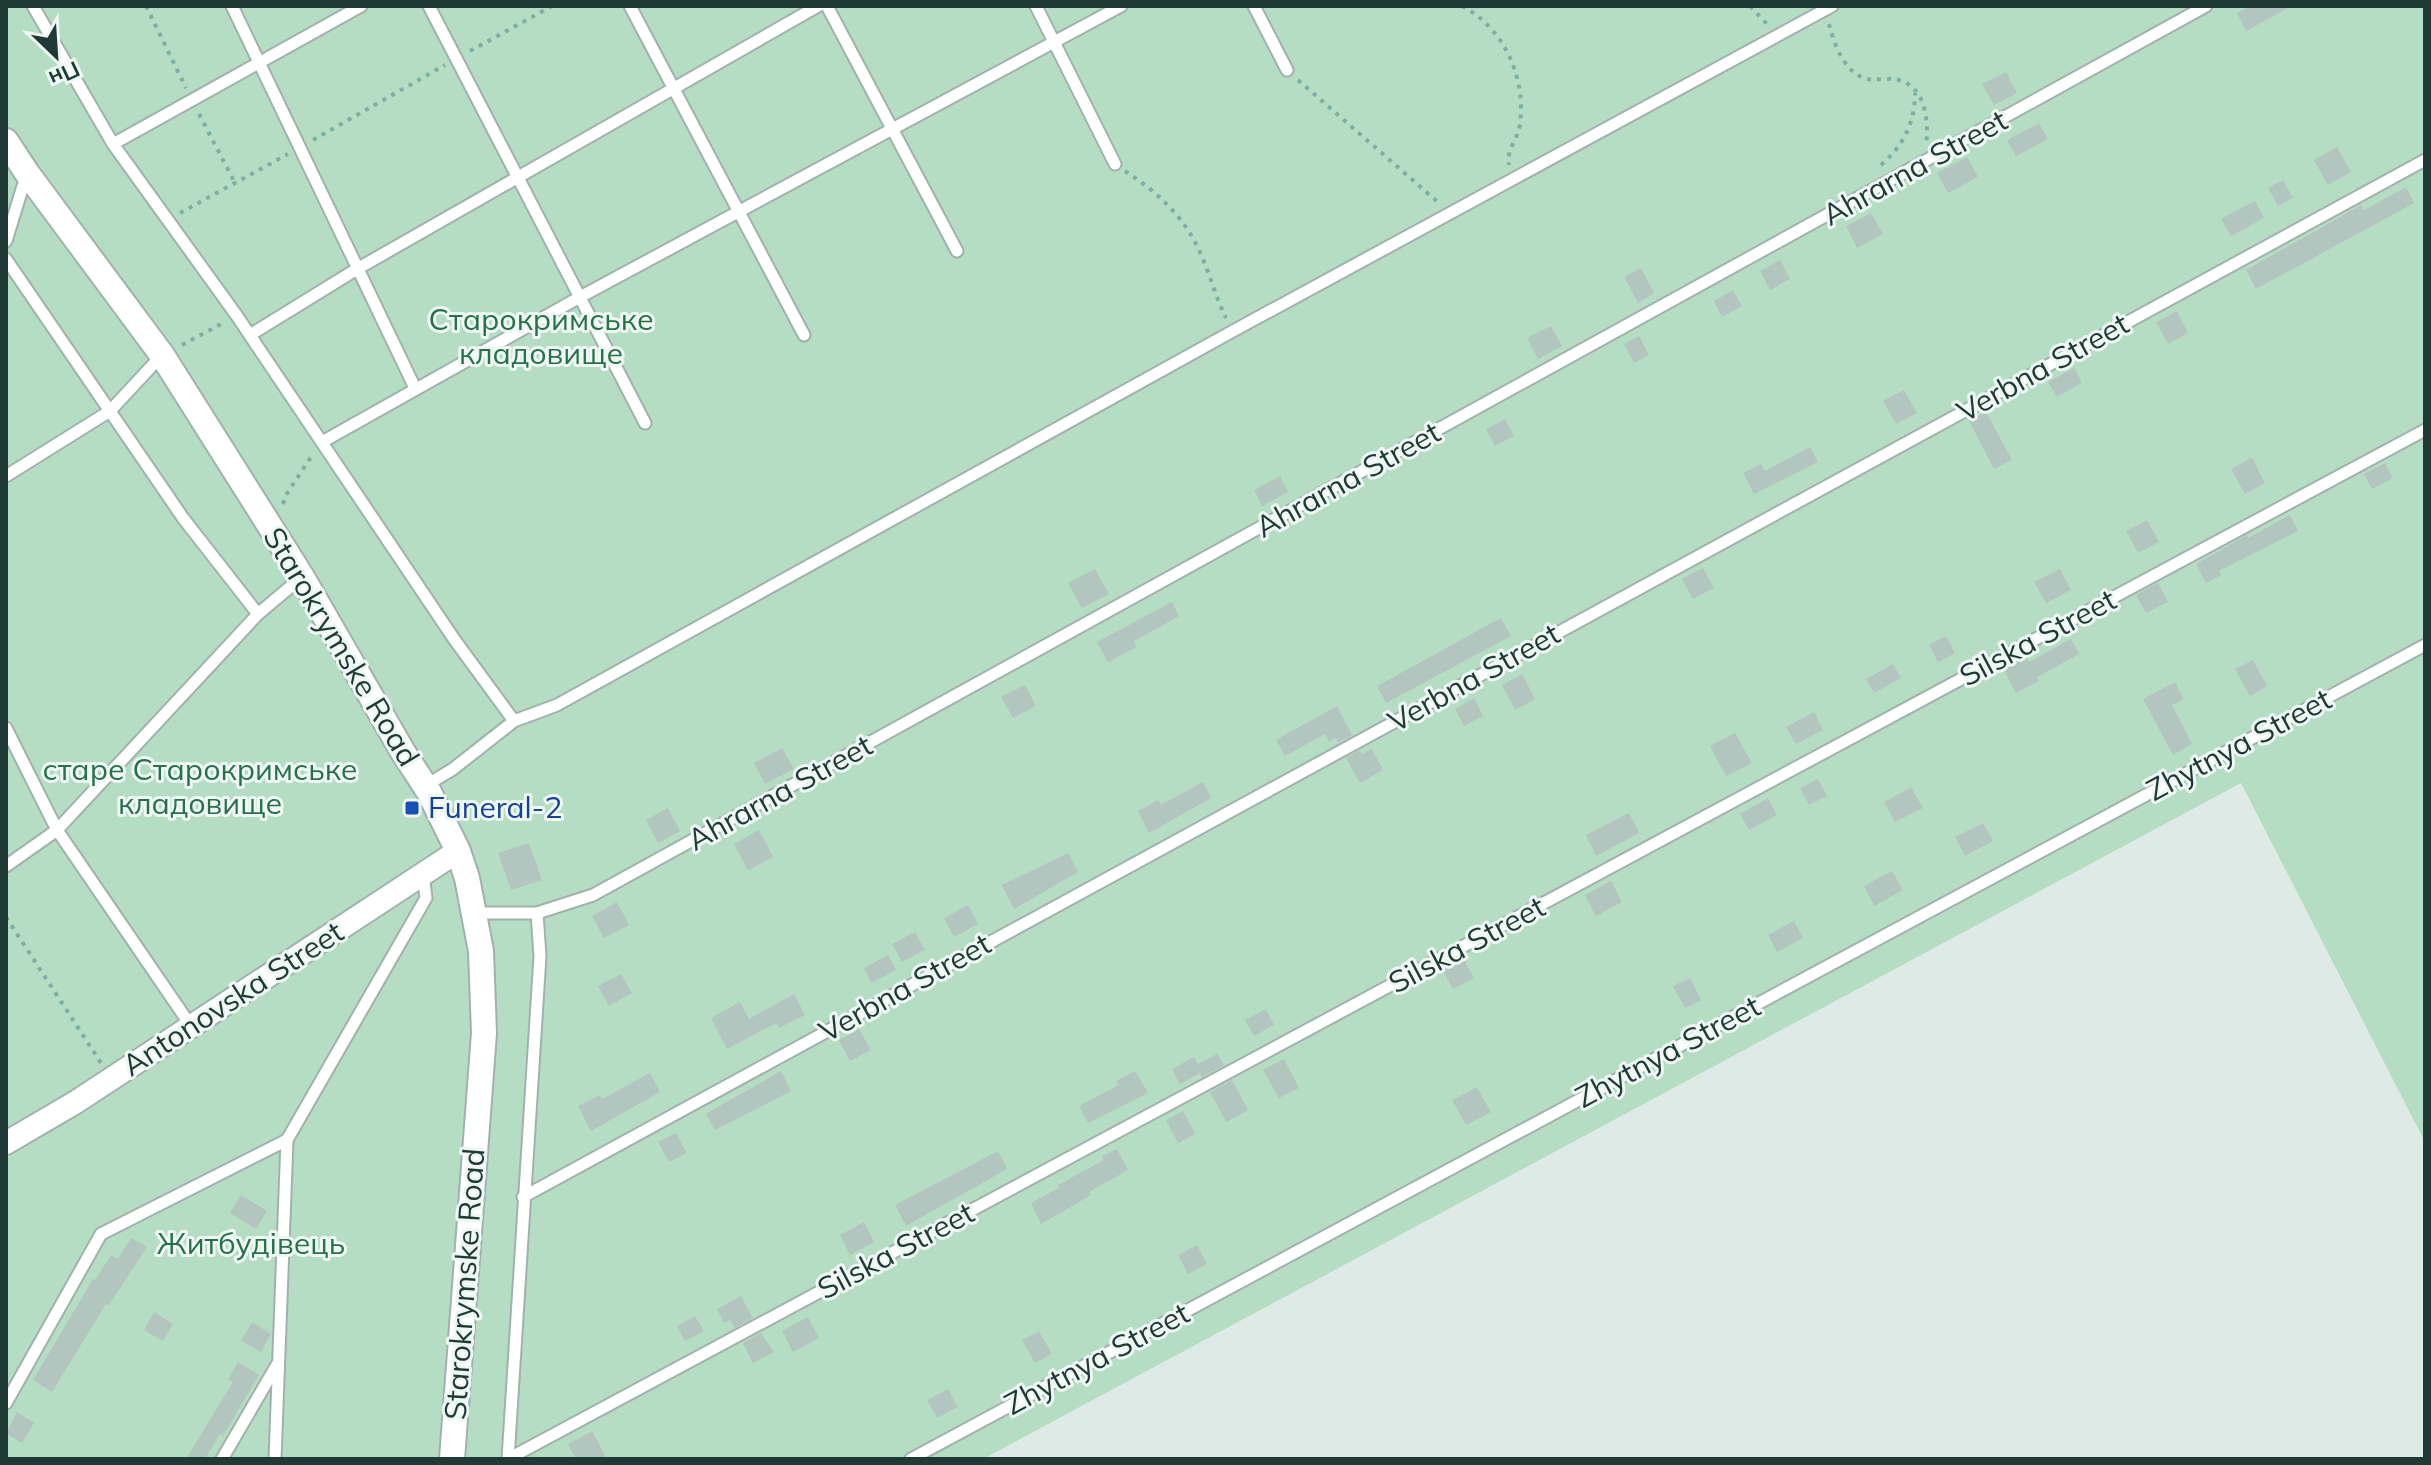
<svg xmlns="http://www.w3.org/2000/svg" width="2431" height="1465" viewBox="0 0 2431 1465" font-family="Mulish,sans-serif">
<rect width="100%" height="100%" fill="#deeae6"/>
<path fill="#b5ddc3" d="M6,6H2425V1142L2241,783L983,1459H6Z"/>
<path fill="#b3c5bf" d="M2250,6H2292L2246,31L2237,13Z
M2006,72L2017,93L1994,105L1982,84Z
M2039,123L2048,139L2016,156L2007,140Z
M2337,147L2351,172L2328,185L2314,160Z
M1967,157L1978,177L1948,193L1937,173Z
M2283,180L2293,198L2278,206L2268,188Z
M2406,187L2414,203L2256,289L2246,270L2361,205L2364,210Z
M2255,201L2264,218L2231,236L2221,219Z
M1871,213L1883,234L1857,248L1846,226Z
M1780,260L1790,279L1770,290L1760,271Z
M1641,268L1654,293L1638,303L1624,277Z
M1733,290L1742,306L1722,317L1714,301Z
M2177,311L2188,333L2168,344L2156,322Z
M1551,326L1562,346L1538,359L1527,338Z
M1639,336L1649,355L1634,363L1624,344Z
M2074,368L2082,383L2057,397L2048,382Z
M1904,390L1917,413L1896,424L1883,401Z
M1986,412L2012,460L1994,469L1969,421Z
M1505,419L1514,436L1495,446L1486,429Z
M1810,447L1818,462L1754,494L1743,473L1761,464L1765,471Z
M2252,458L2265,483L2245,494L2231,469Z
M2385,463L2393,478L2372,489L2364,474Z
M1280,476L1288,492L1262,506L1254,490Z
M2290,515L2298,531L2219,571L2221,575L2206,583L2196,564L2247,535L2248,538Z
M2147,520L2159,542L2138,553L2126,531Z
M1703,568L1714,588L1693,599L1682,579Z
M1095,569L1109,594L1082,608L1068,583Z
M2060,569L2071,590L2046,603L2034,582Z
M2158,583L2168,602L2146,613L2136,595Z
M1172,602L1179,616L1134,641L1136,647L1108,662L1097,642Z
M1501,618L1511,636L1386,703L1377,686Z
M1946,636L1955,653L1938,662L1929,645Z
M2071,639L2079,654L2037,677L2039,681L2016,693L2004,670L2026,658L2029,662Z
M2253,660L2267,686L2250,696L2235,669Z
M1893,664L1901,678L1874,693L1866,679Z
M1522,674L1535,699L1515,710L1502,685Z
M2175,682L2184,699L2172,705L2192,744L2173,755L2143,699Z
M1025,685L1036,706L1013,718L1001,697Z
M1474,698L1483,716L1464,726L1455,709Z
M1337,706L1352,735L1338,743L1336,738L1329,742L1325,734L1285,756L1276,740Z
M1814,712L1823,730L1796,744L1786,727Z
M1735,733L1752,763L1726,776L1710,746Z
M782,748L794,769L765,784L754,763Z
M1372,749L1383,770L1360,783L1346,758L1360,750L1362,754Z
M1818,779L1827,796L1809,805L1800,788Z
M1203,782L1211,798L1149,833L1138,811L1158,800L1161,805Z
M1911,787L1923,808L1895,822L1884,802Z
M1768,798L1777,815L1749,830L1740,814Z
M668,808L680,831L658,843L646,820Z
M1629,813L1639,833L1596,856L1586,835Z
M1983,823L1993,841L1965,856L1955,837Z
M759,830L773,857L748,870L734,844Z
M529,843L542,880L511,890L498,853Z
M1068,853L1078,872L1014,909L1002,885Z
M1892,871L1903,890L1874,906L1864,886Z
M1611,881L1622,902L1596,916L1585,895Z
M617,902L629,925L604,938L592,916Z
M968,905L978,924L954,937L944,918Z
M1794,921L1803,938L1777,952L1768,935Z
M915,932L925,950L902,962L892,944Z
M888,955L896,970L871,983L864,968Z
M1463,958L1474,978L1453,989L1442,969Z
M621,974L632,993L609,1006L598,986Z
M1690,978L1701,1000L1685,1008L1673,986Z
M794,994L805,1015L779,1028L776,1023L727,1049L711,1018L740,1002L749,1019Z
M1266,1009L1274,1025L1254,1036L1245,1020Z
M859,1029L871,1050L850,1061L839,1040Z
M1217,1054L1224,1065L1202,1077L1200,1073L1180,1084L1172,1069L1194,1057L1198,1064Z
M1284,1059L1299,1088L1279,1098L1263,1070Z
M781,1071L791,1091L715,1130L706,1114Z
M1135,1071L1148,1093L1088,1123L1079,1106L1119,1085L1116,1081Z
M650,1073L660,1092L591,1131L578,1106L600,1095L602,1099Z
M1232,1080L1248,1110L1226,1122L1210,1092Z
M1477,1087L1491,1112L1466,1125L1452,1100Z
M1183,1111L1195,1134L1178,1143L1166,1120Z
M676,1133L687,1153L669,1162L658,1142Z
M1117,1149L1128,1170L1089,1192L1091,1195L1041,1224L1031,1203L1059,1188L1058,1185L1104,1160L1102,1156Z
M998,1151L1007,1169L906,1226L895,1205Z
M241,1195L267,1211L256,1229L230,1213Z
M864,1222L874,1242L850,1255L840,1235Z
M131,1238L147,1247L109,1305L106,1304L52,1392L33,1380L93,1279L95,1280L111,1255L118,1259Z
M1197,1245L1207,1264L1188,1274L1178,1255Z
M741,1296L753,1318L735,1328L730,1320L724,1323L717,1309Z
M154,1312L173,1324L163,1341L144,1330Z
M695,1316L704,1331L685,1341L677,1326Z
M808,1317L819,1338L793,1352L782,1331Z
M252,1322L271,1334L261,1352L241,1341Z
M1039,1331L1052,1354L1035,1363L1022,1340Z
M761,1333L774,1352L753,1363L743,1343Z
M238,1362L259,1375L223,1436L220,1434L205,1459H186L233,1382L228,1379Z
M948,1389L958,1407L937,1418L927,1400Z
M17,1412L34,1423L22,1443L6,1433Z
M592,1431L607,1459H576L568,1444Z"/>
<g fill="none" stroke-linecap="round" stroke-linejoin="round">
<defs>
<path id="service" d="M33,6L113,144L237,316L454,639L514,721
M232,6L415,388
M429,6L645,423
M630,6L804,335
M827,6L957,251
M1036,6L1115,164
M1254,6L1287,70
M113,144L361,6
M6,241L27,173
M6,259L183,518L258,614
M250,335L357,269L818,6
M322,442L580,297L1121,6
M6,476L110,411L162,355
M6,728L57,830L191,1026
M425,786L453,769L514,721L557,705L1233,331L1832,6
M6,866L57,830L258,614L302,577
M476,913H537L593,895L2206,6
M523,1197L2425,160
M6,1403L101,1234L287,1140
M222,1459L278,1363
M275,1459L287,1140L426,898L423,874
M508,1459L2425,430
M508,1459L540,956L537,913
M911,1459L2425,645"/>
<path id="minor" d="M6,1143L76,1102L458,851"/>
<path id="tertiary" d="M6,141L27,173L162,355L302,577L403,752L429,792L458,851L467,878L481,951L484,1033L452,1459"/>
</defs>
<use href="#service" stroke="#a1b2ad" stroke-width="15"/>
<use href="#minor" stroke="#a1b2ad" stroke-width="26"/>
<use href="#tertiary" stroke="#a1b2ad" stroke-width="28"/>
<path stroke="#7dafa3" stroke-width="4" stroke-dasharray="4 6" stroke-linecap="butt" d="M146,6L186,88
M1462,6C1504,28 1526,77 1520,124C1518,140 1506,149 1509,165
M1750,6L1768,25
M1829,24C1834,44 1844,73 1867,79C1877,81 1889,77 1899,80C1926,87 1929,123 1926,145
M470,51L552,6
M1298,80L1439,203
M199,114L235,183
M313,140L445,65
M1881,165C1904,145 1915,122 1915,93
M1125,171C1153,189 1179,212 1195,242C1208,266 1214,294 1226,318
M180,213L288,154
M182,345L223,323
M283,504L286,495L313,454
M6,917L101,1063"/>
<use href="#service" stroke="#fff" stroke-width="11"/>
<use href="#minor" stroke="#fff" stroke-width="22"/>
<use href="#tertiary" stroke="#fff" stroke-width="24"/>
</g>
<rect fill="#1a4fb4" stroke="#eef7f3" stroke-width="3" x="404" y="800" width="16" height="16" rx="4"/>
<g text-anchor="middle" stroke-width="6" stroke-linejoin="round" paint-order="stroke">
<g font-size="30" fill="#1f3a35" stroke="#eef7f3">
<text transform="translate(1915 168) rotate(-29)" y="10">Ahrarna Street</text>
<text transform="translate(2043 368) rotate(-29)" y="10">Verbna Street</text>
<text transform="translate(1348 480) rotate(-29)" y="10">Ahrarna Street</text>
<text transform="translate(2038 638) rotate(-28)" y="10">Silska Street</text>
<text transform="translate(341 647) rotate(59)" y="10">Starokrymske Road</text>
<text transform="translate(1474 678) rotate(-29)" y="10">Verbna Street</text>
<text transform="translate(2239 745) rotate(-28)" y="10">Zhytnya Street</text>
<text transform="translate(780 793) rotate(-29)" y="10">Ahrarna Street</text>
<text transform="translate(1467 945) rotate(-28)" y="10">Silska Street</text>
<text transform="translate(905 988) rotate(-29)" y="10">Verbna Street</text>
<text transform="translate(233 999) rotate(-33)" y="10">Antonovska Street</text>
<text transform="translate(1668 1052) rotate(-28)" y="10">Zhytnya Street</text>
<text transform="translate(896 1251) rotate(-28)" y="10">Silska Street</text>
<text transform="translate(465 1284) rotate(-86)" y="10">Starokrymske Road</text>
<text transform="translate(1097 1359) rotate(-28)" y="10">Zhytnya Street</text>
</g>
<g font-size="30" fill="#27724a" stroke="#eef7f3">
<text x="541" y="330">Старокримське<tspan x="541" dy="34">кладовище</tspan></text>
<text x="200" y="780">старе Старокримське<tspan x="200" dy="34">кладовище</tspan></text>
<text x="251" y="1254">Житбудівець</text>
</g>
<g font-size="30" fill="#164399" stroke="#eef7f3" text-anchor="start">
<text x="428" y="818">Funeral-2</text>
</g>
</g>
<rect width="2431" height="1465" fill="none" stroke="#1f3a35" stroke-width="16"/>
<g transform="translate(56 56) rotate(155)" stroke="#eef7f3" stroke-width="6" paint-order="stroke">
<path d="M0-6L14 30L0 20L-14 30Z" fill="#1f3a35"/>
<text y="-12" font-size="22" font-weight="bold" text-anchor="middle" fill="#1f3a35">Пн</text>
</g>
</svg>
